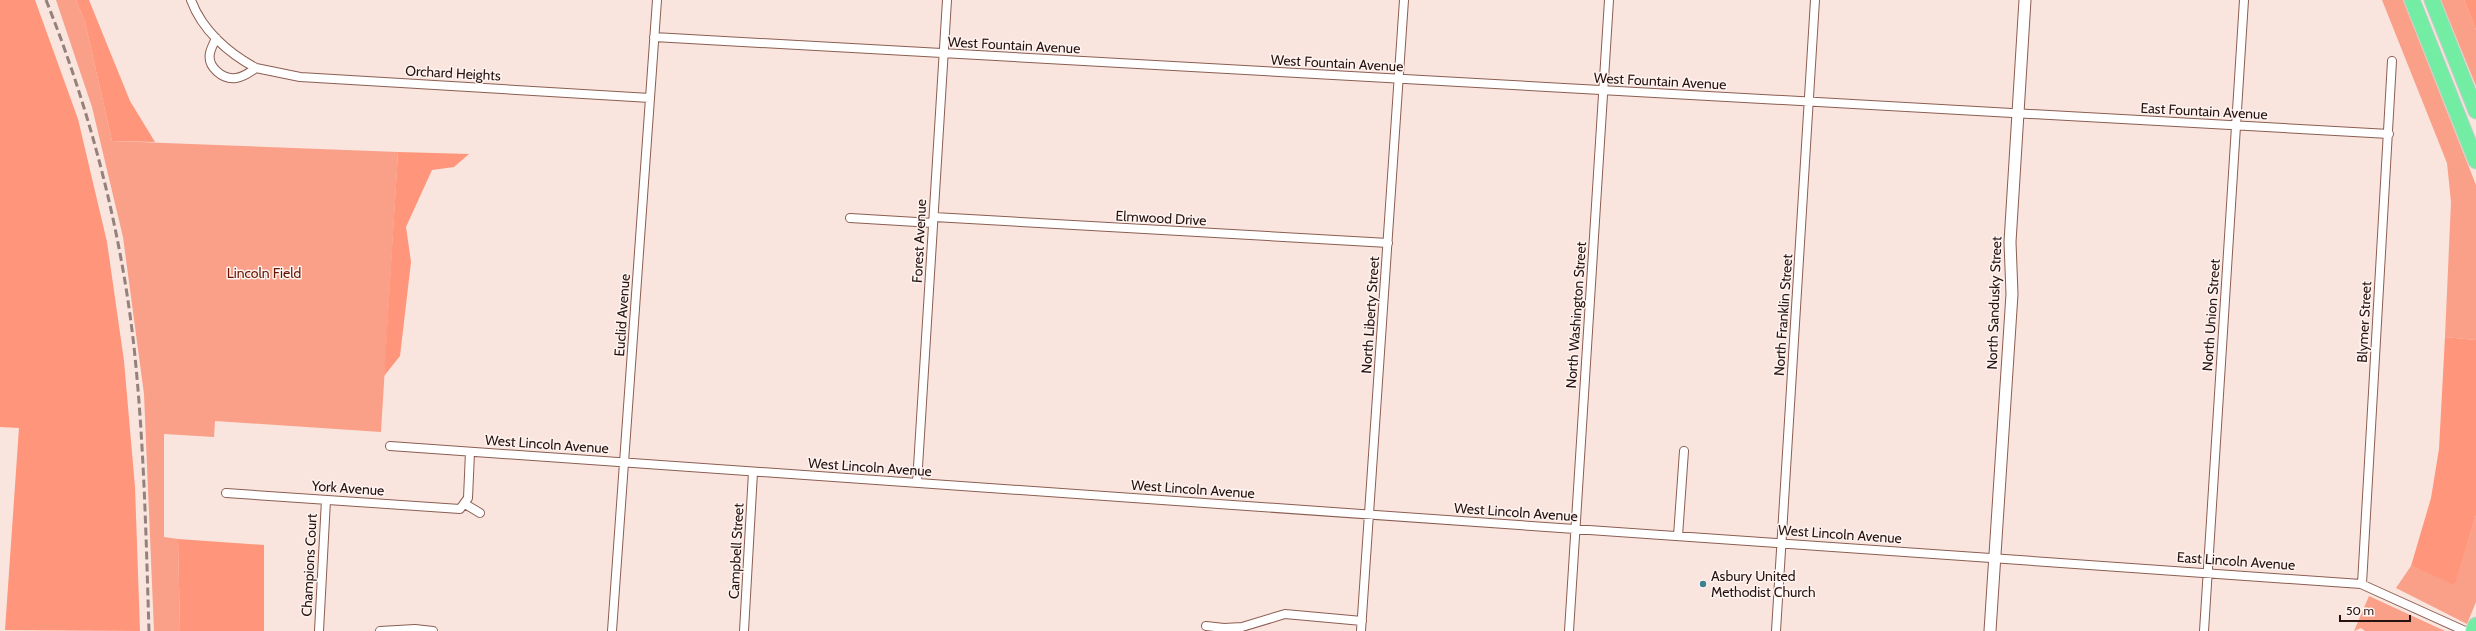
<svg xmlns="http://www.w3.org/2000/svg" width="2476" height="631" viewBox="0 0 2476 631" font-family="Cabin,sans-serif">
<rect width="100%" height="100%" fill="#f9e4de"/>
<path fill="#fa9f88" d="M56,0H76L85,22L112,141L398,152L381,432L215,421L214,437L164,434V537L178,539L180,631H154L144,394L123,237L92,107Z
M2382,0H2403L2476,185V340L2445,337L2451,202L2447,163Z
M2441,0H2464L2476,30V86Z
M2476,515V602L2467,624L2396,588L2411,566L2455,584Z
M2369,596L2445,631H2365L2361,628L2354,631Z"/>
<path fill="#ff957a" d="M0,0H35L78,119L107,242L124,361L135,487L140,631L5,630L19,428L0,427Z
M76,0H89L130,101L155,142L112,141L85,22Z
M2464,0H2476V30Z
M398,152L469,154L454,167L432,170L406,227L411,262L400,356L384,376Z
M2445,337L2476,340V515L2455,585L2411,566L2431,498L2439,449Z
M178,539L264,545V631H180Z"/>
<g fill="none" stroke-linecap="round" stroke-linejoin="round">
<defs>
<path id="street" d="M191,0C202,30 228,53 256,68
M654,37L2389,134
M216,38C214,43 211,48 210,53C207,67 223,80 236,78C244,77 250,72 256,68L300,77L650,98
M934,217L1388,243
M850,218L933,223
M390,446L2361,584L2465,631
M917,483L947,0
M226,493L460,509L468,498L470,452
M465,504L480,513
M1678,536L1684,451
M2362,584L2392,61
M1206,626L1224,628L1242,627L1285,614L1362,621
M319,631L326,500
M380,631L415,629L433,631
M612,631L657,0
M744,631L753,472
M1361,631L1404,0
M1569,631L1609,0
M1776,631L1815,0
M2204,631L2244,0"/>
<path id="secondary" d="M1990,631L2012,294L2010,242L2025,0"/>
<path id="highway" d="M2412,0L2476,161
M2432,0L2476,111
M2473,631L2476,625"/>
</defs>
<use href="#street" stroke="#8b5e52" stroke-width="10"/>
<use href="#secondary" stroke="#8b5e52" stroke-width="13"/>
<use href="#highway" stroke="#cfcbca" stroke-width="17"/>
<use href="#street" stroke="#fff" stroke-width="8"/>
<use href="#secondary" stroke="#fff" stroke-width="11"/>
<use href="#highway" stroke="#73eda4" stroke-width="15"/>
<path stroke="#95817c" stroke-width="3" stroke-dasharray="8 4" stroke-linecap="butt" d="M46,0C90,110 121,229 134,347C144,441 146,536 149,631"/>
</g>
<circle fill="#3e8191" stroke="#fff4f1" stroke-width="1.5" cx="1703" cy="584" r="4"/>
<g text-anchor="middle" stroke-width="3" stroke-linejoin="round" paint-order="stroke">
<g font-size="14" fill="#25130f" stroke="#fff4f1">
<text transform="translate(1014 45) rotate(3)" y="5">West Fountain Avenue</text>
<text transform="translate(1337 63) rotate(3)" y="5">West Fountain Avenue</text>
<text transform="translate(453 73) rotate(3)" y="5">Orchard Heights</text>
<text transform="translate(1660 81) rotate(3)" y="5">West Fountain Avenue</text>
<text transform="translate(2204 111) rotate(3)" y="5">East Fountain Avenue</text>
<text transform="translate(1161 218) rotate(3)" y="5">Elmwood Drive</text>
<text transform="translate(919 241) rotate(-87)" y="5">Forest Avenue</text>
<text transform="translate(1994 303) rotate(-88)" y="5">North Sandusky Street</text>
<text transform="translate(622 315) rotate(-86)" y="5">Euclid Avenue</text>
<text transform="translate(1370 315) rotate(-86)" y="5">North Liberty Street</text>
<text transform="translate(1576 315) rotate(-86)" y="5">North Washington Street</text>
<text transform="translate(1783 315) rotate(-86)" y="5">North Franklin Street</text>
<text transform="translate(2211 315) rotate(-86)" y="5">North Union Street</text>
<text transform="translate(2364 322) rotate(-87)" y="5">Blymer Street</text>
<text transform="translate(547 444) rotate(4)" y="5">West Lincoln Avenue</text>
<text transform="translate(870 467) rotate(4)" y="5">West Lincoln Avenue</text>
<text transform="translate(348 488) rotate(4)" y="5">York Avenue</text>
<text transform="translate(1193 489) rotate(4)" y="5">West Lincoln Avenue</text>
<text transform="translate(1516 512) rotate(4)" y="5">West Lincoln Avenue</text>
<text transform="translate(1840 534) rotate(4)" y="5">West Lincoln Avenue</text>
<text transform="translate(736 551) rotate(-87)" y="5">Campbell Street</text>
<text transform="translate(2236 561) rotate(4)" y="5">East Lincoln Avenue</text>
<text transform="translate(309 565) rotate(-87)" y="5">Champions Court</text>
</g>
<g font-size="14" fill="#661400" stroke="#fff4f1">
<text x="264" y="278">Lincoln Field</text>
</g>
<g font-size="14" fill="#25130f" stroke="#fff4f1" text-anchor="start">
<text x="1711" y="581">Asbury United<tspan x="1711" dy="16">Methodist Church</tspan></text>
</g>
</g>
<path d="M2340 615v6h70v-6" fill="none" stroke="#25130f" stroke-width="2"/>
<text x="2346" y="615" font-size="12" fill="#25130f" stroke="#fff4f1" stroke-width="3" paint-order="stroke">50 m</text>
</svg>
